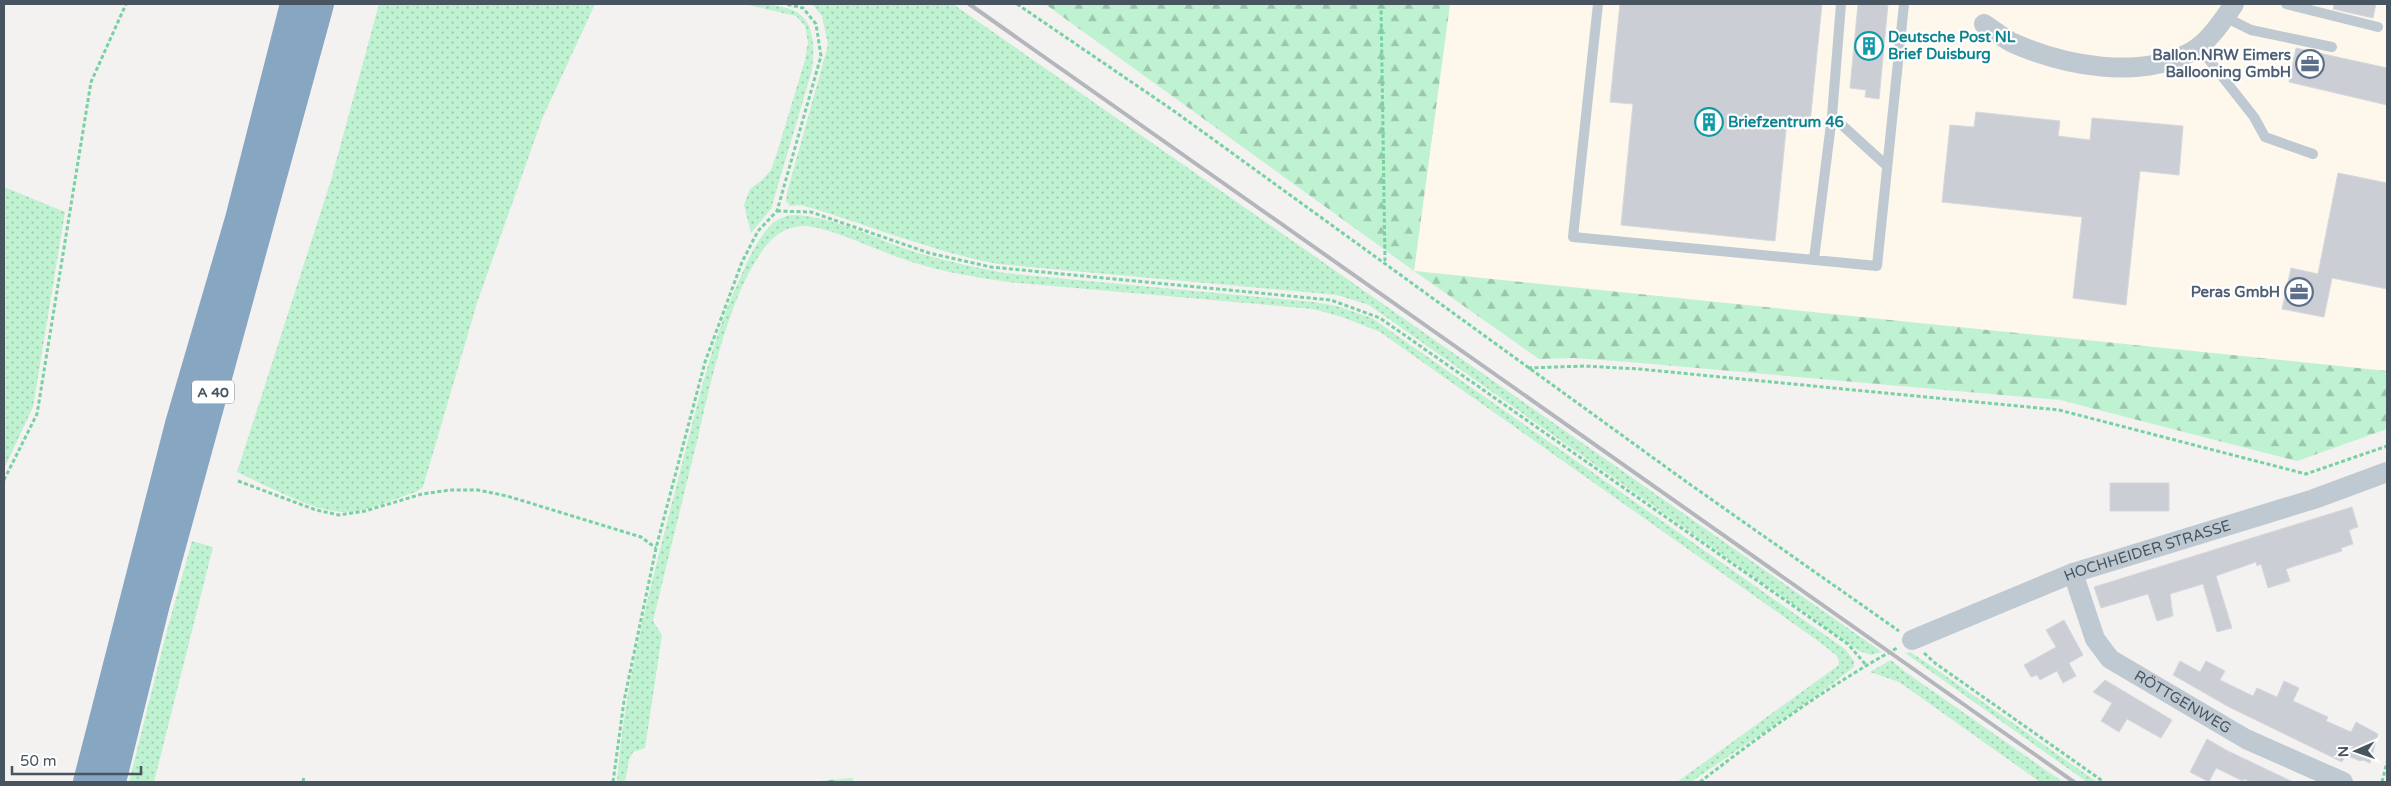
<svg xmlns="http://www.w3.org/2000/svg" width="2391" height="786" viewBox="0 0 2391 786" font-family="'Varela Round',sans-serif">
<defs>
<pattern id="green-dots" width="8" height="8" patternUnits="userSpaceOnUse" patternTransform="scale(1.25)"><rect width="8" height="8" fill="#bff2d1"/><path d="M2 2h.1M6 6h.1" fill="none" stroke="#9dc7ad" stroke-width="1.8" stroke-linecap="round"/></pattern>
<pattern id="forest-firs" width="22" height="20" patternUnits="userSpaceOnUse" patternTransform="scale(1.25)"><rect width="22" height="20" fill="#bff2d1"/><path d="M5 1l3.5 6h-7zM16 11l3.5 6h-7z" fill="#9dc7ad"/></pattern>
</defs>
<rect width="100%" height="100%" fill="#f4f1f1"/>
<path fill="#fdf7ec" d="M1450,4H2387V371L1414,271Z"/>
<path fill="url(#green-dots)" d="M379,4H595L542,119L477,303L423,487L416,492C393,499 365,513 341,512C312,511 264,484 237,472L331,180Z
M744,4C797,4 819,11 812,70L771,209L751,233L744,205L750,189L761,181L771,170L777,153L805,60L808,42L805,26L796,16Z
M812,4H953L1882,652L1871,655L1859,651L1369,305L1337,295L998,264C935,252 876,228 815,209L801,205L790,206L786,201L787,193L828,45L822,16Z
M4,187L65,212L33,407L4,469Z
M791,215C832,215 877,240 915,252C945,261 974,267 1004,273L1313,302L1337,306L1372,318L1845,649L1854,661V667L1812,699L1691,782H1677L1839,665L1838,657L1821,643L1380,332L1342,317L1313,309L1008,282C975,277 943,272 912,262C885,254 825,224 801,226C786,227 775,235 766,246C730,291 711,381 698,437C683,498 668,559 653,621L662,635L645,748L633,752L629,760L625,782H617C625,676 655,570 681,468C698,403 712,338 741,276C748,260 756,241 769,227C775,220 783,217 791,215Z
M192,541L213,547L154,782H129L166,634Z
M1910,652L1933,667L2097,782H2087L1905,653Z
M1891,660L1904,671L2063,782H2040L1899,682L1870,672Z"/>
<path fill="url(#forest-firs)" d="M1045,4H1450L1414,271L2387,371V429L2297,461L2060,400L1629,362L1574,358L1539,359L1414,271Z
M853,778V782H807Z"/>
<path fill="#cbced4" stroke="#d5d8dd" d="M1620,4H1822L1810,123L1787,120L1775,241L1621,225L1633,104L1610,102Z
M1858,4H1888L1879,99L1865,97L1866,90L1850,88Z
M2334,4H2376L2373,18L2333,9Z
M2296,48L2387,68V105L2289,82Z
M1976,112L2060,121L2058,136L2090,140L2092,118L2183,126L2179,175L2140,171L2126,305L2073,298L2082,217L1942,202L1950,125L1974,127Z
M2338,173L2387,183V289L2332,278L2324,317L2282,309L2291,268L2318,274Z
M2110,483H2169V511H2110Z
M2352,507L2358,527L2349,530L2353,544L2341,548L2342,551L2286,569L2290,581L2268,588L2261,564L2257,566L2256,562L2216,576L2232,628L2217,632L2203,584L2170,594L2173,616L2157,621L2148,594L2101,608L2094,587Z
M2064,620L2083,655L2069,663L2076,676L2063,683L2057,671L2040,680L2037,675L2031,677L2024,665L2056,647L2046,630Z
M2180,661L2200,672L2206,661L2225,671L2220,680L2253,696L2257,688L2277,697L2284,681L2299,688L2293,701L2328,717L2326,721L2351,732L2356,722L2378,734L2370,763L2363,760L2360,761L2346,755L2342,762L2229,707L2173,675Z
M2105,680L2172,720L2161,738L2127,719L2119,732L2101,721L2112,703L2093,692Z
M2207,739L2226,750L2293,782H2251L2244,779L2243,781L2216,768L2209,782L2190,772Z"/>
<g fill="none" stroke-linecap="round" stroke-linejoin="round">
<path stroke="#75d2a1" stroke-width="3" stroke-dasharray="4 2.5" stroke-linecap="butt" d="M1017,4L1174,111L1688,483L1899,631
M1381,4L1385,261
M777,211L811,212L929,253L991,267L1331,300L1380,318L1848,644L1866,665
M1528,368L1584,366L1639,369L2059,410L2306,474L2387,446
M4,480L37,414L91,82L126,4
M238,481L316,510L339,515L365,511L422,494L450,490H478L507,496L641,537L656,548
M1924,653L1935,663L2104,782
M303,782L304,776
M613,782L624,701L656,548L705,362L742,262L758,231L777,211L821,56L816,24L803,8L786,4
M1700,782C1762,734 1828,686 1897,648
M2382,782L2387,762"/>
<path stroke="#bfc9d1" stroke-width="10" d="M1598,4L1573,237L1877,266L1904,4
M1841,4L1832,116L1887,166
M2286,4L2378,27
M2225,17L2251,30L2332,47
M2198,46L2254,117L2265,137L2313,154
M1814,259L1832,116"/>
<g stroke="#bfc9d1" stroke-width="20">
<path d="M1984,24C1994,30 2003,38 2013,43C2065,66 2138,80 2191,52C2209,42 2223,20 2234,4"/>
<path id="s1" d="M2073,573L2095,639L2110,659L2246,739L2343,782"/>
<path id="s2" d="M1912,640L2073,573L2314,499L2387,472"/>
</g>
<path stroke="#87a6c2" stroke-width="28" d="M87,782L179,424L239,219L294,4
M112,782L156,604L320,4"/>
<path stroke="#b3b7bc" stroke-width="4" d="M969,4L2074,782"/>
</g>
<defs>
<symbol id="building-ring" viewBox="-11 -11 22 22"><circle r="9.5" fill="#fff" stroke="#0f9aa8" stroke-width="1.5"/><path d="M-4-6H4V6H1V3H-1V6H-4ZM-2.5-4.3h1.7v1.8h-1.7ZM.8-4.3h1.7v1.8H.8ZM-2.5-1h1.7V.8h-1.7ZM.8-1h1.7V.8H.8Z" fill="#0f9aa8"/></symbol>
<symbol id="office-ring" viewBox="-11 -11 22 22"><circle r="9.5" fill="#fff" stroke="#5c6f8a" stroke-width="1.5"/><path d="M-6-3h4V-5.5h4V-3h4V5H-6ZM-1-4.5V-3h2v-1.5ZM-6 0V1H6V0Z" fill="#5c6f8a"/></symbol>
</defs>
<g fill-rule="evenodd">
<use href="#building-ring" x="1853" y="30" width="32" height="32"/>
<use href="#office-ring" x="2294" y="48" width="32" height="32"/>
<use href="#building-ring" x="1693" y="106" width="32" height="32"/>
<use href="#office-ring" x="2283" y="276" width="32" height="32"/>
</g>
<g text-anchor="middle" stroke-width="4.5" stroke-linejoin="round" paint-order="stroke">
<rect fill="#fff" stroke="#7f8890" stroke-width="1" x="192" y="380.5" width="42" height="23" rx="4"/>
<g font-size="14" font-weight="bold" fill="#485560">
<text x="213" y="397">A 40</text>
</g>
<g font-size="15" font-weight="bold" fill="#0d838f" stroke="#fff" text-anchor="start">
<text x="1888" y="42">Deutsche Post NL<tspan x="1888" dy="17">Brief Duisburg</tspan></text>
<text x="1728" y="127">Briefzentrum 46</text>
</g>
<g font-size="15" font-weight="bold" fill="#4e5e75" stroke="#fff" text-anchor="end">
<text x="2291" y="60">Ballon.NRW Eimers<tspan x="2291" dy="17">Ballooning GmbH</tspan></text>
<text x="2280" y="297">Peras GmbH</text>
</g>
<g font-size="15" fill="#485560" stroke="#fff">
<text dy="5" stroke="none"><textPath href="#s2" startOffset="252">HOCHHEIDER STRASSE</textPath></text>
<text dy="5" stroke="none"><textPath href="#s1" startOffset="179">RÖTTGENWEG</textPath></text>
</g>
</g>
<rect width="2391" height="786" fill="none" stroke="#485560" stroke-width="10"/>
<g transform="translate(2356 751) rotate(268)" stroke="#ffffff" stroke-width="4" paint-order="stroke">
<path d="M0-4L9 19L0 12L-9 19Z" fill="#485560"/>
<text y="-8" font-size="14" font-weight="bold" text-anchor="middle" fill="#485560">N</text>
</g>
<path d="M12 766v8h129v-8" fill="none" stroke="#485560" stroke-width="2.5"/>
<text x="20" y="766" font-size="15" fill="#485560" stroke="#ffffff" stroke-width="4" paint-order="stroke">50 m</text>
</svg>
